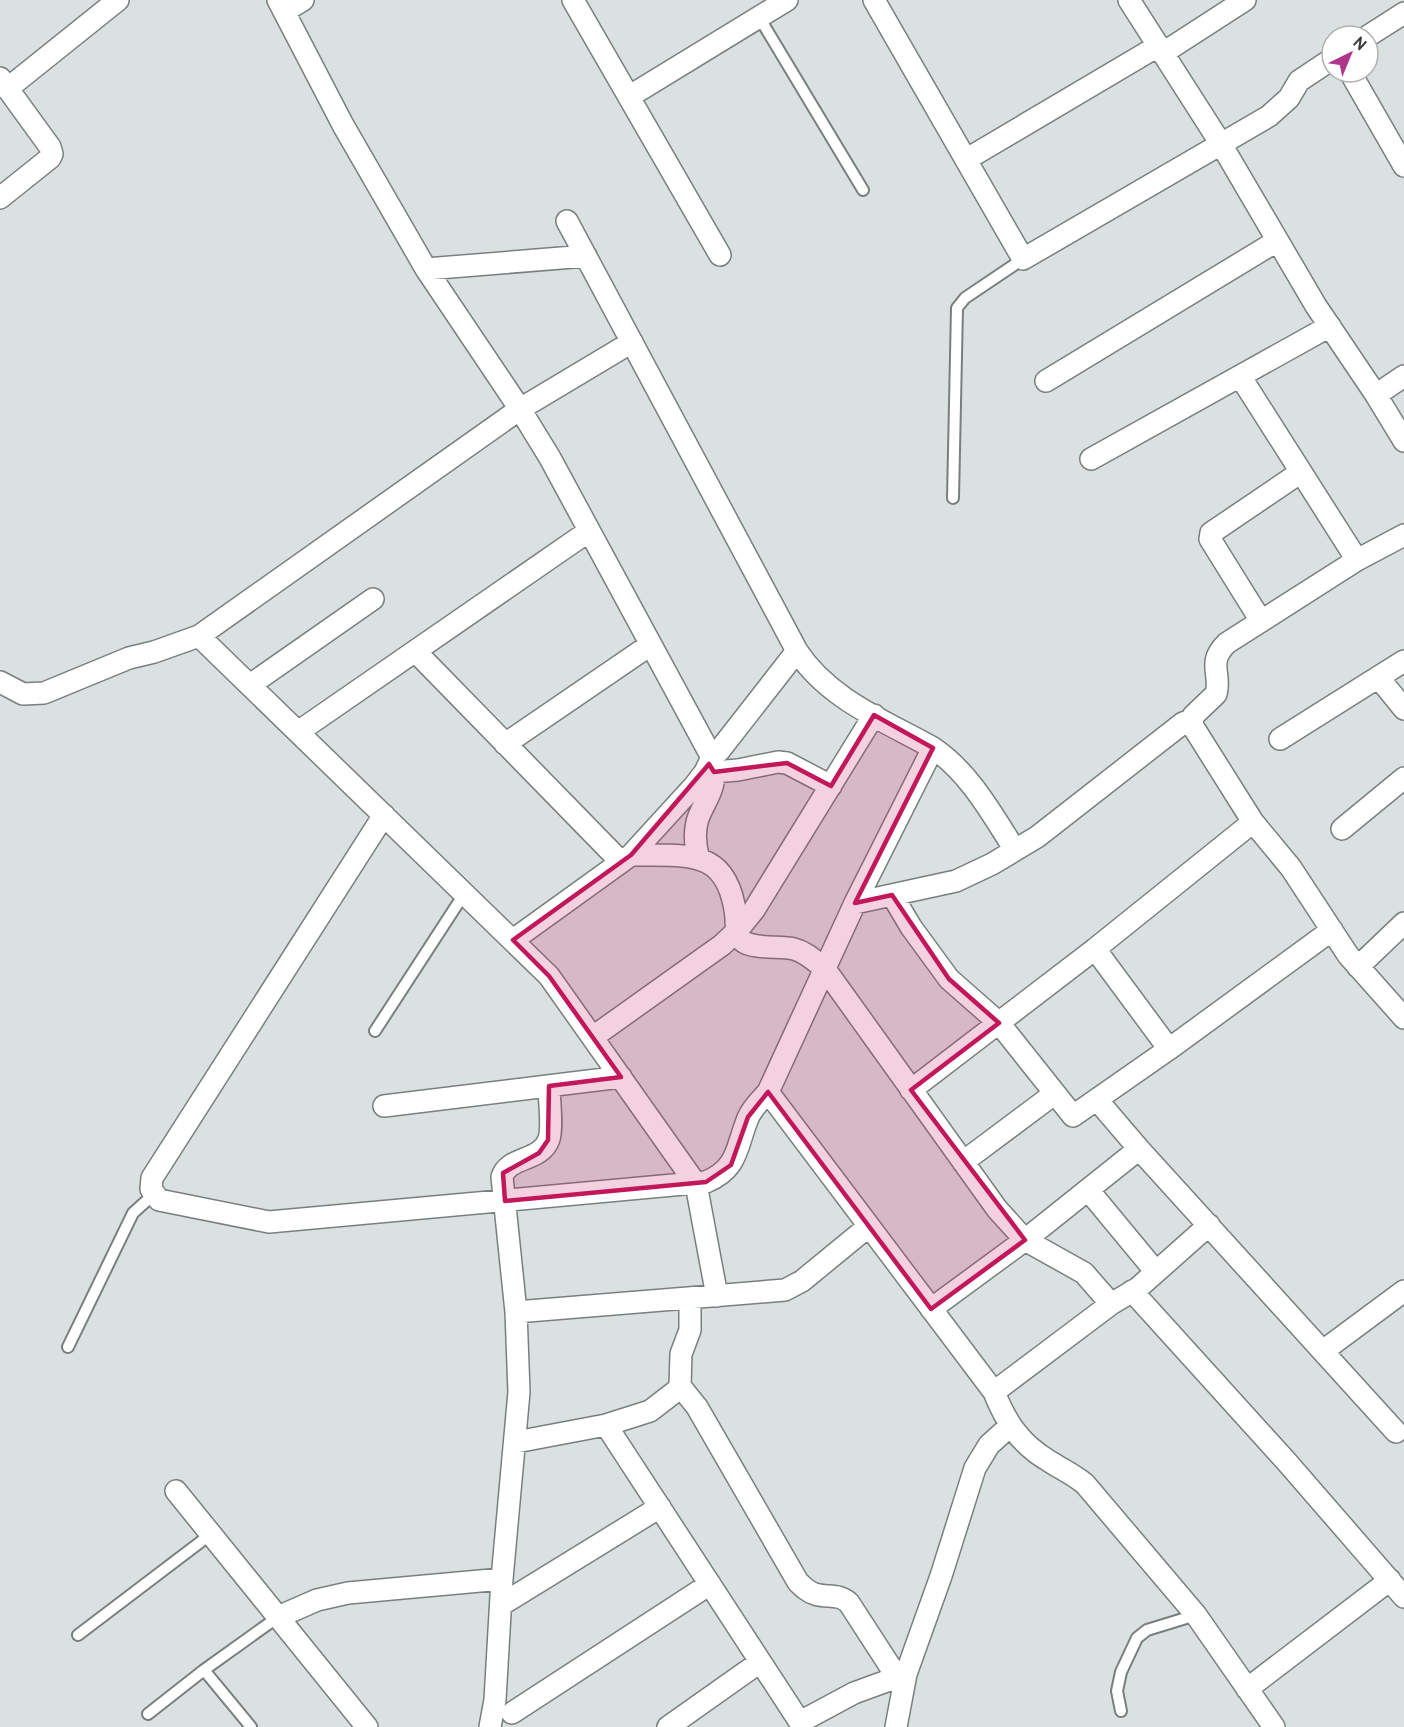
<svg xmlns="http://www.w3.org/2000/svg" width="1404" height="1727" viewBox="0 0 1404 1727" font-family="Overpass,sans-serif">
<rect width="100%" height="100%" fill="#dbe1e0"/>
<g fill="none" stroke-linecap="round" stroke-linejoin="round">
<defs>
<path id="service" d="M759,17L863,190
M953,498L957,308L965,298L1023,259
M375,1031L464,894
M68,1347L133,1213L153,1195
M78,1635L211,1534
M204,1670L251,1727
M1121,1711L1117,1691L1121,1672L1137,1638L1147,1630L1196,1615
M148,1714L204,1670L278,1617"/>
<path id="minor" d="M278,0L343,125L426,269L520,409L199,636L549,976L696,1184L717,1296
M573,0L720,255
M874,0L1023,259L1269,116L1289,98L1299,81L1332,59
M1129,0L1221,144L1316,306L1376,395L1404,441
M285,11L303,0
M1368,36L1404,13
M1163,53L1245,0
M1350,72L1404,166
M0,78L50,147L52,154L50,158L0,198
M7,89L118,0
M630,96L787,0
M967,159L1158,46
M567,221L797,651C828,699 885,721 933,748L855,903L768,1092L994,1392C1006,1422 1020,1444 1049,1461C1061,1469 1073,1474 1085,1484L1196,1615L1274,1727
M426,269L586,256
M632,342L520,409L550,458L709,752L714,753L719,751L797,651
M1240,376L1357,560
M1046,381L1277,241
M1376,395L1404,376
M1091,459L1330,326
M1404,535L1357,560L1227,643C1206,663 1222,674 1216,694L1193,716L1192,725L1253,822L1291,868L1348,955L1404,1018
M1261,621L1210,539L1211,533L1301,472
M415,651L621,862
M1378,677L1404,709
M0,682L23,694L44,693L129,658L154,652L199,636
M250,685L373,599
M298,732L589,531
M1280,739L1404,661
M505,744L650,645
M933,748C969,772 992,814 1015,850
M714,772L738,770L778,762L787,763L831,786
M384,815L152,1178L151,1189L159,1200L269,1222L706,1182C739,1168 736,1147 748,1118C752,1108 761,1100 768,1092
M1342,829L1404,778
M631,855C688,856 728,847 736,917C736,925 736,937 744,942C755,949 781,946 794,949C806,952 815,961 825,969L997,1209L1025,1240L1084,1273L1111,1304
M699,859C695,846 694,835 697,822C702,802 722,785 709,764
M892,895L911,927L949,979L999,1023L1073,1116L1169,1049
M855,903L956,881L992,864L1037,837L1183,723L1191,720
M513,940L631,855L695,785L705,772L714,753
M1095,949L1169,1049L1332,930
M1358,967L1404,923
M593,1037L722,945L737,931L754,910L874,715
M911,1090L1095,949L1253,822
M1098,1101L1139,1149L1396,1432
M384,1106L621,1077
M963,1162L1054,1094
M1089,1191L1156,1272
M1132,1291L1286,1461L1404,1597
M931,1309L1025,1240L1139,1149
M516,1312L785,1290L802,1281L869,1226
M1323,1351L1404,1291
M680,1386L697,1407L798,1582C803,1587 808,1592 815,1594C827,1598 839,1593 849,1603L897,1677
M994,1392L1111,1304L1138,1288L1209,1225
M606,1425L650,1411L676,1391L680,1386L681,1354L690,1330V1298
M516,1442L606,1425L803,1727
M176,1491L367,1727
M501,1605L660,1507
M278,1617L317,1600L348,1593L502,1579
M1247,1689L1390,1580
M512,1713L710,1584
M800,1722L854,1693L906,1674
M490,1727L495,1700L502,1579L519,1392L516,1312L502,1177C508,1156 541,1162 549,1139C553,1126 549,1101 549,1086
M668,1727L760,1662
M896,1727L906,1674L941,1576L975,1468L989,1445L1010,1426"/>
</defs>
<use href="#service" stroke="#797f7f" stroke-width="14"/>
<use href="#minor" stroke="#797f7f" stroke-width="24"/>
<use href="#service" stroke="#fff" stroke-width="10"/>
<use href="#minor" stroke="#fff" stroke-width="21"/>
</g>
<path fill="#c2185b" fill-opacity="0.2" stroke="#c2185b" stroke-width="4.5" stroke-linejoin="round" d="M874,715L933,748L855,903L892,895L949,979L999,1023L911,1090L1025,1240L931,1309L768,1092L748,1117L731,1165L706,1182L505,1201L503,1173L539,1153L548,1140L549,1086L621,1077L549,976L513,940L631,855L709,764L714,772L787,763L831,786Z"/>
<g transform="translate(1350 54) rotate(43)"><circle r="28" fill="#ffffff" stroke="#b0b1b1" stroke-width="1.5"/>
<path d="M0-4.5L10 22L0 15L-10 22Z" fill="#ae3589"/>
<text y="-9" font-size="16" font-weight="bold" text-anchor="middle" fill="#3a3c3c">N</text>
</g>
</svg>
